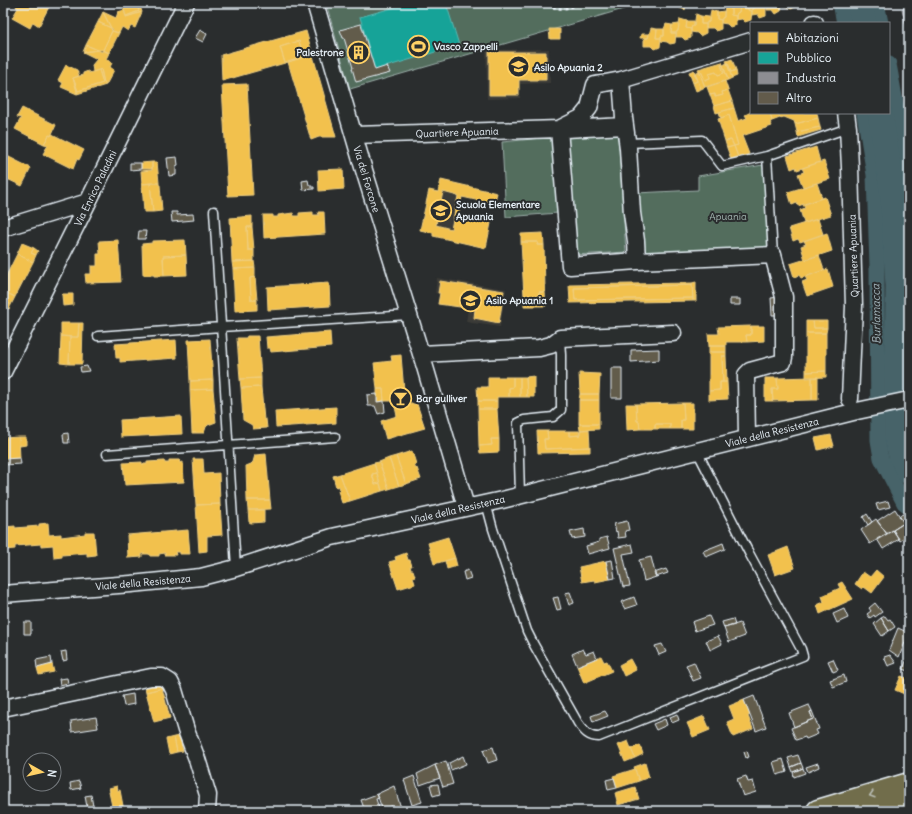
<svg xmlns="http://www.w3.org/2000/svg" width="912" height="814" viewBox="0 0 912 814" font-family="Delius,sans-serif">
<rect width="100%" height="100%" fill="#2a2d2e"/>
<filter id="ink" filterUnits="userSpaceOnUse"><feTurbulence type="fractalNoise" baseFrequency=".025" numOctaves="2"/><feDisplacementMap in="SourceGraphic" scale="8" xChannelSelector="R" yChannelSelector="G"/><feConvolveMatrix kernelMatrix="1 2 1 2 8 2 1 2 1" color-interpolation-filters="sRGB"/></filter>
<g filter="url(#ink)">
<path fill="#3b3b37" d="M549,49L550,83L520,84V98L487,99L486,50Z
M442,181L461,197L456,216L490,224L434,235L439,193Z
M437,278L506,289L500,327L466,322L468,309L437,305L439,294L435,293Z"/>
<path fill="#526d5d" stroke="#9dafaa" d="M326,3H644L350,89Z
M618,133L626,252L575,255L568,137Z
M553,137L558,213L506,217L502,142Z
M763,165L773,255L637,261L636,193L698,190V176Z"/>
<path fill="#f2c14e" stroke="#efcf81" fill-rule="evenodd" d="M18,3H51L39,26L33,22L30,28L12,18L18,8L16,7Z
M118,3H136L139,11L126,16L123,6L120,7Z
M136,3H139L142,12L126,17V16L139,11Z
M679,3H686L685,10L678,7Z
M727,3H741L740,7H731L725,6Z
M741,3H748V10L752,11L751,20L745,22L742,19L736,20V16L737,13L739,12Z
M748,3L754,4V9H752V11L748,10Z
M754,3H762V6H766V16L760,18L758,14L752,15V9H754Z
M762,3H769V4H767L766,6H762Z
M769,3H782L781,11L776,14L773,10H767V4H769Z
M782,3H797V6L791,9L787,6L782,5Z
M725,6L731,7V15L736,16V25L730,27L727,24L721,23L722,18L724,17Z
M731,7H740L739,12L737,13L736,16L731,15Z
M124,10L126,17L142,12L135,28L131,26L128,31L122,27L119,33L112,31L113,29L111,28L103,12L116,18L118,12Z
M711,10L717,12V19L721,20V29L716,31L713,28H706L707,22H709Z
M724,11V17L722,18L721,20L717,19V12Z
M103,12L111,28L98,22Z
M696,14L701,16V24H706V33L700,36L697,33L691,32V29L692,26H694Z
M701,16L709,17V22H707L706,24H701Z
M680,19L687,21L686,28L691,29V38L685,40L682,37H676L677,31H678Z
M687,21H694V26H692L691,29L686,28Z
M98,22L111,28L112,31L103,50H98L86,45Z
M666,24L672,25L671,33H676L675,43L670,44L667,42L661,41V36H664V29Z
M679,24L678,31H677L676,33H671L672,25Z
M651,28L657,29L656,38H661L660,47L655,49L652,46H644V39L645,38H648Z
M549,29H560V39H550Z
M657,29H664V36H661V38H656Z
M112,31L119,33L109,53L103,50Z
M306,31L336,137H319L311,140L288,62L304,57L299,41L280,47L285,63L222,81L221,55Z
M641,34H649L648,38H640Z
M299,41L304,57L285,63L280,47Z
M86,45L98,50L83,52Z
M98,50L102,52L103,50L109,53L106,59L112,63L110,67L114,70L106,85L104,83L101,69L93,72L92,65L97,59L83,52Z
M489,52H546V80H519V95H489Z
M732,59L736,70L731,72L728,63H727L726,61Z
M722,62L723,65H721L724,73L718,75L716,72L709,74L710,78L705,80L701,71H699L698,69Z
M727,63L732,78L728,80L723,65Z
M727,63H728L731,72L736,70L737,76L732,78Z
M66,65L77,70L79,76L73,78L77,91V94L61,87L63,83L58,80Z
M721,65H723L728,80L705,87L699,71H701L705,80L710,78L709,74L716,72L718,75L724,73Z
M101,69L104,83L106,85L77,94V91L73,78L78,91L103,83L99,70Z
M99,70L103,83L78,91L73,78L83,75V73L88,71L89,73Z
M694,70L697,81L693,83L689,72Z
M699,71L705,87L701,89L695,73Z
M694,73H695L701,89L696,91L693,83L697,81Z
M725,81L728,90L722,92L723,95L715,97V94L710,95L707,87Z
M247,84L253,195L228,196L222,85Z
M728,90L732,101L714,106L710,95L715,94V97L723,95L722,92Z
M732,101L734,108L716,113L714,106Z
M22,108L56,125L51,136L49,135L44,144L15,129L21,118L17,117Z
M734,108L738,121L747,118L745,115L751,112L770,113L772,121L770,122L772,126L742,136L749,154L738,157L734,146L738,145L729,115L721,118L719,112Z
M770,113H778L780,118L772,121Z
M778,113H817L818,118L795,124L794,121L784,117L780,118Z
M729,115L738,145L734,146L731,140L725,141L718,119Z
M818,118L820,127L797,132L795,124Z
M820,127L821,130L798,137L797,132Z
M52,134L84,150L79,160L77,159L73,169L43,154L48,145L44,144L49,135L51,136Z
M731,140L734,146L727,148L725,141Z
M734,146L738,157L731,159L727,148Z
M816,147L820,162L797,170L796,167L791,169L787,156Z
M3,154L31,168L22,186L3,177Z
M824,161L830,179L803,187L798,174L804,172L802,168Z
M152,162H157L159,183L142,184L141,171L152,170Z
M152,162V169H141V163Z
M343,169L344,189L319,191L318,170Z
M441,180L497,193L494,204L462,197L458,216L491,223L486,248L433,236V233L420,230L429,190L438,192ZM443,192L458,196L451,229L436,225Z
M150,183L153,212H144L142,184Z
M150,183H159V185H160L162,211L153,212Z
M817,183L822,198L798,206L797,203L792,205L788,192Z
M825,197L831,215L804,223L800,210L805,208L803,205Z
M313,212V215H319L318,212H324L325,234L264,238L263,215H273V217H278V215L293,213L294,216H299V213Z
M252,216V227H247L248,250H254V261L232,262L230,218Z
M818,219L823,234L800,242L798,239L793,241L789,228Z
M247,227H252L254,250H248Z
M543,233L544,245H537L538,242H521V234Z
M827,233L832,251L805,260L801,246L806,244L804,241Z
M118,240L121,282L86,283L85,274H91V266H97V254H100L99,241Z
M185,240L186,255L163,256L164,276H154V275H143L142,244L152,243V241Z
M521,242H538L537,245H544L545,292H539V296H524Z
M22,243L34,248L31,253L36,255L33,262L17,254Z
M34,248L38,251L36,255L31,253Z
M17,254L33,262L15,297L3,291V282Z
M186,255L187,275L164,276L163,256Z
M819,255L824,270L801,278L799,275L794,277L790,264Z
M254,261L255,268L233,269L232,262Z
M255,268V277L250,278L251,300H257V310L235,311L233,269Z
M828,269L833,287L807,296L802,282L807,280L805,277Z
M255,277L257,300H251L250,278Z
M440,281L504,291L499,323L474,318L475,309L438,304L440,293H438Z
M696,282V301H693L692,283Z
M329,283L330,306L268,310L267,287Z
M692,283V285L574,288L575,300L693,298V301L570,303L569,285Z
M692,285L693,298L575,300L574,288Z
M3,291L15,297L11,305L7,302L5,307L3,306Z
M539,292H545L546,306H524V296H539Z
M63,294H73V305L63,306L62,295Z
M7,302L11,305L9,309L5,307Z
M806,321H813L814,328H827L826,333H806Z
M813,321H827V328H814Z
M61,323H79L78,337L61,336Z
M79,323H83L82,364H69L70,337H78Z
M751,326V335H746L747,342H726V346H709L708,334H719L718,327Z
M751,326H764V341L747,342L746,335H751Z
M330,332L331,347L271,352L270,348H267L266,337Z
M806,333H826V371L806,372Z
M61,336L70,337L69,364L60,363Z
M247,336H258L261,378L240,379L237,338H246Z
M210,339L213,380L190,381L188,340Z
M176,340L177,358L120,362V358H116L115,344Z
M709,346H726V352H709Z
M709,352H726V356H722L723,382H720V390L709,391Z
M401,355L405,404L397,406L396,401H384L383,389H377L374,363L392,361L391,356Z
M722,356H726L727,382H723Z
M826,371V377L806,378V372Z
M579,373L600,374L599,394H580Z
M534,376V397H527L526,377Z
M488,377H513V387L509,388V397H497V401H478L477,387H488Z
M513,377H520V397H509V388L513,387Z
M520,377H526L527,397H520Z
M812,377H818V400H812Z
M812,377V400L773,401L772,389H778L777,378Z
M261,378V387L241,388L240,379Z
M765,378H777L778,389H772L773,401H765Z
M213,380V389L190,390V381Z
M720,382H727L728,399L709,400V391L720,390Z
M261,387L264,420L266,419L267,428L253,429L252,425L243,420L241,388Z
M213,389L216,422L208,425L206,427L204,433H192L190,390Z
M377,389H383L384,401L377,402Z
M580,394H599V400H579Z
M579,400H599V424H579Z
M478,401H497V409H478Z
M683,403L684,420H681V429H670V424H655V429H640L639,421H637L636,404Z
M683,403H693V429H681V420H684Z
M405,404H417L425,428L386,439L381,421L397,416L395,407Z
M626,404H636L637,421H639L640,429L627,430Z
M336,407V423L276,427L275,411Z
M478,409H497L499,439H491L492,445L479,446Z
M181,416L182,434L121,437L120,420Z
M579,424H599V429L580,430Z
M655,424H670V429H655Z
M589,429L590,447L545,449L544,439H548L547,431H569V436L580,435V430Z
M537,431H547L548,439H544L545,449L590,447V452L538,453Z
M569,431H579L580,435L569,436Z
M831,435L834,446L818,450L815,438Z
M19,437L20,458L3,459V438Z
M19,437H26V445L20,446Z
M491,439H499V452L480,453L479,446L492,445Z
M412,451L416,464L414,465L416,469L417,468L421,479L406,484L396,456Z
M266,454L270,500H247L246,466L251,464L253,462L255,455Z
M396,456L406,484L399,486L389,458Z
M389,458L399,486L389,489L379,462Z
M193,459H203L204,474L219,473L220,504L196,505Z
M169,460H180V463L183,462L184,482L125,485L123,463L142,462V464H147V462L164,461L165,463H169Z
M379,462L389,489L382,491L374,463Z
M374,463L377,473L372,474L375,484L380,483L382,491L350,501L340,474Z
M377,473L380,483L375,484L372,474Z
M340,474L350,501L342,503L338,491L340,490L339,486L336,487L333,476Z
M247,500H270L271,509L248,510Z
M220,504L222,535L207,536V551L199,552L196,505Z
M248,510H264V522L251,523L249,522Z
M48,523L49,535L61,534V537L85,534V532H94L96,555L87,556V553L62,555V557L54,558L53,545L41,546V544L15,546V549L5,550L6,561H3V539L6,538L5,527L15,526V528L39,526V524Z
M188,530L190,554H180V552H175L176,555H165V553L159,554V556H150L149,554H142V557L128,558L127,535Z
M448,537L455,558L434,564L428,543Z
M788,547L795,568L775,575L768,555Z
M406,553L408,560H410L412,566H410L411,570H413L415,576L413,577L415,584L398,589L389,562L396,560L395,557Z
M455,558L457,566L447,569L445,561Z
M606,561L610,579L595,582L594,580L582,582L579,567Z
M876,570L884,577L872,593L864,587L862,589L855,584L863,572L870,577Z
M842,582L853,599L820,614L817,605L824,602L822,596L840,588L838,584Z
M601,656L604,662L607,661L612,671L584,683L577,666Z
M630,659L636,670L624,676L619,665Z
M52,664L54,672L39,675L37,668Z
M901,676L909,679V696L895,690Z
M160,679L162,688L146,692L144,683Z
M162,688L170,718L154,722L146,692Z
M744,700L750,715L748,716L753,729L733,737L727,722L734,719L729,706Z
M704,716L710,730L693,737L687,723Z
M179,736L183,751L177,752L174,737Z
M174,737L177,752L169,754L166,739Z
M628,741L635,758L625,762L618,745Z
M640,745L643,754L635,758L631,749Z
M645,763L649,777L639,781L634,767Z
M635,769L639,781L617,788L613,776Z
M117,786L118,791L120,790L124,811H113L109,792H110L109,788Z
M635,787L639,799L618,805L615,793Z"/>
<path fill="#17a398" stroke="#56bab5" d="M410,3H446L459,45L375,70L360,17Z"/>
<path fill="#8d8d92" stroke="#a8abb1" d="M909,8V39L902,9Z"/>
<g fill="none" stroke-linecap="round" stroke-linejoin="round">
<path stroke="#466369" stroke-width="15" d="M840,3L844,23
M877,3L881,23
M889,64L897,108L909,192
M864,113L874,175L877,267L878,440L881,458L904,503L909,507"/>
<path stroke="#466369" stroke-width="25" d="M859,3L864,23
M880,113L892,189L898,286L897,377V438L901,456L909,472"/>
</g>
<path fill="#625b4b" stroke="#e8f1f8" d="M361,24L375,70L387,66L390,73L356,82L352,68H353L344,38H343L340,30Z
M200,30L207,34L203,42L195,38Z
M177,157L178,165L176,166V175L169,176L167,158Z
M130,163H141V169L130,170Z
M308,180L309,185H311V187H314V189L303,190L302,181Z
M171,212H177V215L193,214L194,220L172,222Z
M139,231H146L145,239H138Z
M779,297L780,315H772L771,298Z
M730,299H740V305H730Z
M659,349V360L631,362V350Z
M87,366L89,371L81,372L80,367Z
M611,368H622V398H611Z
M377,394V402L384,401L385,412L378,414L375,406H368L367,395Z
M68,433L69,443H64L63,434Z
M20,458L21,464L3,465V459Z
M888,501L890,507L878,510L876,504Z
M895,509L904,523L887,534L877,521Z
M905,513L909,520L906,522L909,527V535L900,541L893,530L904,523L899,516Z
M867,514L872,522L868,525L863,517Z
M876,519L887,534L870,544L861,530Z
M627,521L629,530L625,531L626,537L618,538L617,531L616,532L614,524Z
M584,529L585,537L572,539L570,532Z
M893,530L899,539L883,549L877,539Z
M607,537L610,548L588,554L586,546L599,542V539Z
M723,543L725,549L706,557L703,551Z
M632,544L634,552L623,554L630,586L623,587L614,548Z
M651,557L656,577L644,581L639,560Z
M612,560L615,578L610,579L606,561Z
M666,569L668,573L656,577L654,573Z
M468,570L471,578L465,580L463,572Z
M570,592L574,603L569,605L565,593Z
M558,597L561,609L557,610L553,598Z
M634,597L637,605L625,609L621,602Z
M875,603L882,612L875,617L874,615L870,618L867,614L871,611L869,608Z
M844,609L848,618L837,623L833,614Z
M709,616L713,625L695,631L692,622Z
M885,616L888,620L890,619L895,627L889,631L881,618Z
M881,618L889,631L882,636L874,624Z
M733,619L735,625L724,628L722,622Z
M24,622H31V634H24Z
M740,623L745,636L729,642L724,628Z
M898,628L909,633L899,657L889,650Z
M718,636L722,644L710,650L706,641Z
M662,644L666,652L659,655L655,646Z
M583,649L586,654L594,651L597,658L577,666L572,654Z
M66,651L67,660L63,661L61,652Z
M890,655L896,663L888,666L884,657Z
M51,657L52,664L37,668L36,660Z
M833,659L838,670L833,672L828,661Z
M907,659H909V671L903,669Z
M694,662L701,678L693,681L686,665Z
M844,675L846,682L833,687L830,680Z
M67,678L68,683L60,685L59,679Z
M133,694L134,704L124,706L122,696Z
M754,696L766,727L756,731L744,700Z
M809,705L812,711L810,712L813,719L794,727L789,713Z
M605,711L608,716L593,722L591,716Z
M812,711L819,729L816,730L818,734L806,739L805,737L796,740L791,728L813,719L810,712Z
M677,714L679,720L672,723L670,717Z
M96,717L98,728L72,732L71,721Z
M665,719L667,725L656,730L653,724Z
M493,747L497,760L488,763L483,750Z
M747,751L749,757L746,758L744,752Z
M798,755L801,763L791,767L788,758Z
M463,756L466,764L451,770L449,763Z
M783,759L787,772L777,775L773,762Z
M446,761L453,784L443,787L435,765Z
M801,763L803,768L793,772L791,767Z
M818,763L819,767L808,772L806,767Z
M435,765L440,778L420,785L417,774Z
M803,768L805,773L794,777L793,772Z
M414,776L422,802L412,805L404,780Z
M746,776L748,782L753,781L756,792L743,796L737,779Z
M614,778L617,788L608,790L606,780Z
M79,781L81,788L71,790L70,783Z
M438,784L440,794L433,796L430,785Z
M394,786L402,811H394L392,806L382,809L377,794Z
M377,794L379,798L376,799L380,811H365L361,800Z
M91,795L93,806L87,807L85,796Z"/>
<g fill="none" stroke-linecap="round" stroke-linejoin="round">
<defs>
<path id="lane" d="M628,143L702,140L722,166L767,156L848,128
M767,156L773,255
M214,211L236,568
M98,336L221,327L409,315
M107,454L335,437
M520,495L518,423L524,420L553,417L561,410V355L560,338
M486,503L493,529L527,631L534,645L578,723C584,731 588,737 599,737L803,656L801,649L749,553L697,451"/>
<path id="street" d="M315,3L363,167L425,367L466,507
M814,23H815
M621,80L624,118L628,148L632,213L636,241L637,261
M846,113L848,128L850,167L854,306L850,399
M559,129L581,118L589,108L595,85L621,80L751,41
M565,129L625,126
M354,135L559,129L570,266L637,261L773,255L784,297V357L783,362L750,371L746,375L747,438
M3,228L88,202
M421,354L539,348L551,345L560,338L673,333
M3,372L88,202L186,3
M3,594L131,584L201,577L236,568L332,537L502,500L857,411L909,400
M3,708L151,677H162L170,682L174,690L186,730L197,759L208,795L207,811"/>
<path id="highway" d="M818,811L909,784
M875,811L909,801"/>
</defs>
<use href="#lane" stroke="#e8f1f8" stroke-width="11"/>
<use href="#street" stroke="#e8f1f8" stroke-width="19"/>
<use href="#highway" stroke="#e8f1f8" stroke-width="25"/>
<path stroke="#e8f1f8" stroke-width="2.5" stroke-dasharray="3 3" stroke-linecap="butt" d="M548,3C557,11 566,9 577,5L578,3"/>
<use href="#lane" stroke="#2a2d2e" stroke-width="8"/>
<use href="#street" stroke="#2a2d2e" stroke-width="16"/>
<use href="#highway" stroke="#716d4b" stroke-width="22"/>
</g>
<defs><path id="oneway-chevron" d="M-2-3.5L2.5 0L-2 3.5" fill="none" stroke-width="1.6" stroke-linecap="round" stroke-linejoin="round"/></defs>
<use stroke="#b8bcb3" href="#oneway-chevron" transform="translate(872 795) rotate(163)"/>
</g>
<defs>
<symbol id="stadium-ring" viewBox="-11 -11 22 22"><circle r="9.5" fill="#2a2d2e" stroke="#ffd166" stroke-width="1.5"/><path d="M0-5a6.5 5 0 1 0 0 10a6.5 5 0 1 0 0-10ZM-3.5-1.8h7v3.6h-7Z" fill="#ffd166"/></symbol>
<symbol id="building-ring" viewBox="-11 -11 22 22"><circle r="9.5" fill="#2a2d2e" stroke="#ffd166" stroke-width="1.5"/><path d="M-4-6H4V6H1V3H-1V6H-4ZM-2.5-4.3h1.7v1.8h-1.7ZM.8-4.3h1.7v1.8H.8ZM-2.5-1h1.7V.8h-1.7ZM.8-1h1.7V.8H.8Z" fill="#ffd166"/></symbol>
<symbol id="school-ring" viewBox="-11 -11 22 22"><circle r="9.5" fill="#2a2d2e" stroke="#ffd166" stroke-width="1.5"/><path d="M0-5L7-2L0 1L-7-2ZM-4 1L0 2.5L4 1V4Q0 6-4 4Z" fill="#ffd166"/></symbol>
<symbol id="bar-ring" viewBox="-11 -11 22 22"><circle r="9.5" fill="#2a2d2e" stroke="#ffd166" stroke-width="1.5"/><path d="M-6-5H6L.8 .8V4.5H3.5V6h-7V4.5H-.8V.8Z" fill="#ffd166"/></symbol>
</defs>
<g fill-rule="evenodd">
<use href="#stadium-ring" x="406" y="34" width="25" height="25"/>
<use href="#building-ring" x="346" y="40" width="25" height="25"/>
<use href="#school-ring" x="506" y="54" width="25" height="25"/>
<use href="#school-ring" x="428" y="198" width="25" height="25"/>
<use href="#school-ring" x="458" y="288" width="25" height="25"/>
<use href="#bar-ring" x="388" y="386" width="25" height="25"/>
</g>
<g text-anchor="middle" stroke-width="4" stroke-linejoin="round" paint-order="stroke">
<g font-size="10" font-weight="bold" fill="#e8f1f8" stroke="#2a2d2e" text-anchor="start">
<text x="434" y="50">Vasco Zappelli</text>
<text x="344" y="56" text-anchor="end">Palestrone</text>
<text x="534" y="71">Asilo Apuania 2</text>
<text x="456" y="208">Scuola Elementare<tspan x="456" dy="12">Apuania</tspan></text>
<text x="486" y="304">Asilo Apuania 1</text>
<text x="416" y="402">Bar gulliver</text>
</g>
<g font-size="10" fill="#e8f1f8" stroke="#2a2d2e">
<text transform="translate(457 132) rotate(-2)" y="4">Quartiere Apuania</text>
<text transform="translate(367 179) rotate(73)" y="4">Via del Forcone</text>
<text transform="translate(95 188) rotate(-64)" y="4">Via Enrico Paladini</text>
<text transform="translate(853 256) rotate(-92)" y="4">Quartiere Apuania</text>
<text transform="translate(772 432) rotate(-14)" y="4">Viale della Resistenza</text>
<text transform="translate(458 509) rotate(-13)" y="4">Viale della Resistenza</text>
<text transform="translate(143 582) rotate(-5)" y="4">Viale della Resistenza</text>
</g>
<g font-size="10" fill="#a4b6b2" stroke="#2a2d2e">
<text x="728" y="220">Apuania</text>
</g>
<g font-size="11" font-style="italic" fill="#a7b8bf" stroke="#2a2d2e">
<text transform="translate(876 314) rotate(-91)" y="4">Burlamacca</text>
</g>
</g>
<rect width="912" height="814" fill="none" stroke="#2a2d2e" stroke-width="16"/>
<rect x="8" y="8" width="896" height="798" fill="none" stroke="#e8f1f8" stroke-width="1.5" filter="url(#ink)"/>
<rect x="750" y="22" width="140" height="92" fill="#2a2d2e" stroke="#767b7f"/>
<rect x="758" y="32" width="20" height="12" fill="#f2c14e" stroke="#767b7f"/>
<text x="786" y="42" font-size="12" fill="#e8f1f8">Abitazioni</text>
<rect x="758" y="52" width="20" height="12" fill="#17a398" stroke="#767b7f"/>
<text x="786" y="62" font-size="12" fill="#e8f1f8">Pubblico</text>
<rect x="758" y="72" width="20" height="12" fill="#8d8d92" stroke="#767b7f"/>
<text x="786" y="82" font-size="12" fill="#e8f1f8">Industria</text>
<rect x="758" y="92" width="20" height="12" fill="#625b4b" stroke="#767b7f"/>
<text x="786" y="102" font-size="12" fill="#e8f1f8">Altro</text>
<g transform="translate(42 772) rotate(98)"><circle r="19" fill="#2a2d2e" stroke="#767b7f"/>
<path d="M0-3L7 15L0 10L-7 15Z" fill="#ffd166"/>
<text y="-6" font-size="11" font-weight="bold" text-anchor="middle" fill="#e8f1f8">N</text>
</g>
</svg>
